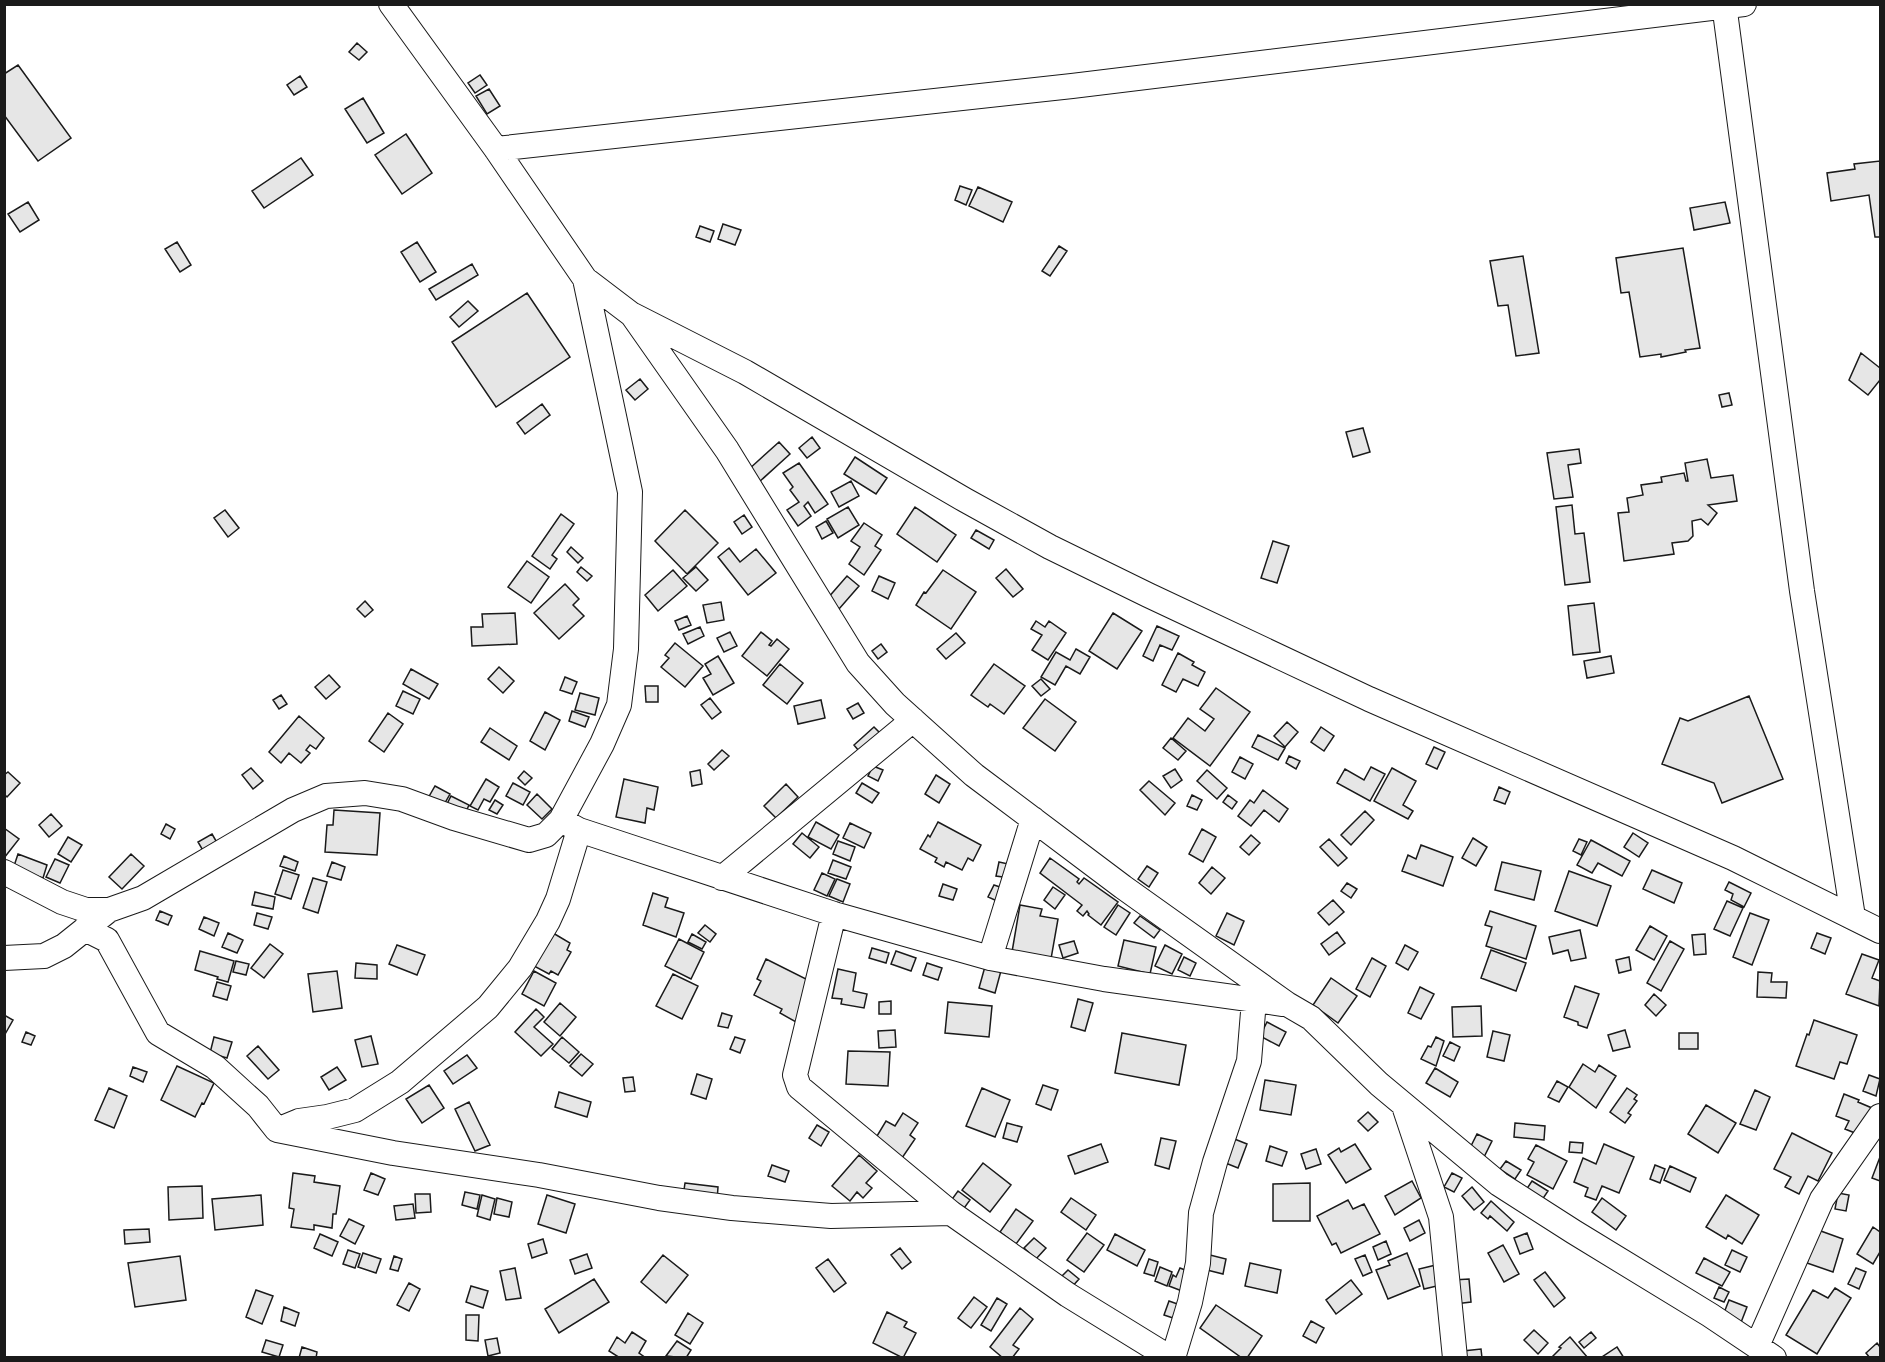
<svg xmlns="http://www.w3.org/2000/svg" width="1885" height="1362" viewBox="0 0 1885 1362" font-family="'Asap Condensed',sans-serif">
<rect width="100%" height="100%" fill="#fff"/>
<path fill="#e6e6e6" stroke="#1a1a1a" stroke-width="1.5" d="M357,43L367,52L359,60L349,52Z
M18,65L71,138L38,161L4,115V74Z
M480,75L487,85L475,93L468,83Z
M300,76L307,87L294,95L287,85Z
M489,89L500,106L487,114L476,96Z
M363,98L384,133L367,143L345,109Z
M406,134L432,173L402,194L375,155Z
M301,158L313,175L264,208L252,191Z
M1880,161V237H1875L1869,195L1831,201L1827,173L1855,169L1854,164Z
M960,186L972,190L966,205L955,200Z
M978,187L1012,202L1003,222L969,206Z
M28,202L39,220L20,232L8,214Z
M1725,202L1730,223L1694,230L1690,208Z
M723,224L741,230L735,245L718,239Z
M700,226L714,231L710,242L696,237Z
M177,242L191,265L180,272L165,249Z
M417,242L436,272L420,282L401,252Z
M1059,246L1067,251L1050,276L1042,271Z
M1683,248L1700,348L1685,350L1686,352L1661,357V354L1640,357L1629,292L1621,293L1616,258Z
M1523,256L1539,353L1516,356L1508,305L1498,306L1490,261Z
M472,264L478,275L436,300L429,289Z
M527,293L570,357L496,407L452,342Z
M468,301L478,311L459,327L450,317Z
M1861,353L1880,368V380L1868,395L1849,380Z
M640,379L648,389L635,400L626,390Z
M1729,393L1732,405L1722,407L1719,395Z
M542,404L550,415L525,434L517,423Z
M1363,428L1370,452L1353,457L1346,432Z
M812,437L820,448L807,458L799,448Z
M779,442L790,454L758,483L748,470Z
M1579,449L1581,463L1568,465L1573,497L1554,499L1547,453Z
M855,457L887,478L876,494L844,474Z
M1707,459L1711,478L1733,475L1737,501L1708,505L1717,513L1708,525L1701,519L1692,521L1693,536L1688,541L1672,543L1674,554L1624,561L1618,513L1629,512L1627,498L1643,495L1641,485L1662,482L1661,477L1684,473L1686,481H1688L1685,463Z
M799,463L828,504L815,513L808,502L804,506L811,516L798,526L787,510L799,502L790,490L793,487L783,473Z
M851,481L859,496L839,507L831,492Z
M1572,505L1575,534L1584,533L1590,582L1565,585L1556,507Z
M848,507L859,525L838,538L827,519Z
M915,507L956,535L937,562L897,534Z
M225,510L239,528L228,537L214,518Z
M685,510L718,543L687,574L655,541Z
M561,514L574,524L552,555L557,559L550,569L532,556Z
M744,515L752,527L742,534L734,522Z
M826,521L833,533L822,539L816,527Z
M864,523L882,535L875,546L881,550L864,575L849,564L860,547L851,541Z
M976,530L994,540L989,549L971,538Z
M1273,541L1289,546L1277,583L1261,578Z
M571,547L583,558L578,563L567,552Z
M729,548L740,562L756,549L776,573L748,595L718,557Z
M527,561L549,577L531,603L508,587Z
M581,567L592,576L587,581L577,572Z
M696,567L708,580L696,591L683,578Z
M1006,569L1023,589L1013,597L996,578Z
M673,570L687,586L658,611L645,595Z
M943,570L976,592L951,629L916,605L924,592L926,593Z
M847,576L859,586L839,609L827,599Z
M879,576L895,583L888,599L872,591Z
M565,584L579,599L573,605L584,616L559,639L534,613Z
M365,601L373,610L365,617L357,609Z
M721,602L724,620L707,623L703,605Z
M1594,603L1600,652L1573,655L1568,606Z
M515,613L517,644L472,646L471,627H483L482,614Z
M1113,613L1142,631L1117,669L1089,651Z
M687,616L691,625L679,630L675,621Z
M1036,621L1045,627L1049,621L1066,633L1048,660L1032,650L1042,635L1031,629Z
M1157,626L1179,636L1172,650L1160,645L1153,661L1143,656Z
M700,627L704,636L688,644L683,634Z
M730,632L737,646L724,652L717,638Z
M761,632L772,641L769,645L771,646L777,639L789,649L767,676L742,656Z
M956,633L965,643L946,659L937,649Z
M675,643L703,666L685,687L661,667L669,658L665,655Z
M881,644L887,652L878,659L872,651Z
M1076,649L1090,657L1080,674L1066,666L1055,685L1041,677L1056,652L1070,660Z
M1178,653L1194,662L1192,665L1205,672L1198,686L1183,679L1176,692L1162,685Z
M718,656L734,683L713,695L703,678L711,674L705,664Z
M1611,656L1614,673L1587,678L1584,661Z
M780,664L803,683L787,704L763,685Z
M994,664L1025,686L1004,714L990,704L988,707L971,695Z
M499,667L514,681L503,693L488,679Z
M411,669L438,684L429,699L403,684Z
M329,675L340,687L326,699L315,687Z
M565,677L577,682L572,694L560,690Z
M1041,679L1050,689L1041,696L1032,686Z
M645,686H658V702H646Z
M1216,688L1250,712L1210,766L1173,738L1188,718L1205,731L1214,719L1200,709Z
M403,691L420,699L413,714L396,706Z
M580,693L599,698L595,715L575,710Z
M281,695L287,704L279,709L273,700Z
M1749,696L1783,779L1722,803L1714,783L1662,764L1680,718L1688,721Z
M710,698L721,712L712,719L701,705Z
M1045,699L1076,722L1055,751L1023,728Z
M821,700L825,718L798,724L794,706Z
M858,703L864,713L853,719L847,709Z
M572,711L589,717L585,727L569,721Z
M545,712L560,720L545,750L530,741Z
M388,713L403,724L384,752L369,741Z
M299,716L324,738L316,749L310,745L306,750L310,753L301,763L289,753L281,763L269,752Z
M1287,722L1298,732L1285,747L1274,736Z
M874,727L884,737L863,756L854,745Z
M1321,727L1334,736L1324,751L1311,742Z
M490,728L517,746L509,760L481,742Z
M1258,735L1285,748L1278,760L1252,747Z
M1171,738L1186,751L1178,760L1163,748Z
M1434,747L1445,752L1437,769L1426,764Z
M722,750L729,756L714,770L708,764Z
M1289,756L1300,761L1296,769L1286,763Z
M1240,757L1253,764L1245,779L1232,772Z
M873,766L883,770L878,781L868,776Z
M1371,767L1385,774L1370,801L1337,783L1345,769L1364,780Z
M251,768L263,781L253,789L242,775Z
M1392,768L1416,781L1403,805L1413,811L1408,819L1374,801Z
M1175,769L1182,780L1171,788L1163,776Z
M700,770L702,784L692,786L690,772Z
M1207,770L1227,788L1217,799L1197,781Z
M524,771L532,778L525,785L518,778Z
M8,772L20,783L7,797L4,794V775Z
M936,775L950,784L939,803L925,794Z
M486,779L499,787L490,802L484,799L478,810L470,806Z
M624,779L658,787L654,810L647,808L645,823L616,817Z
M1149,781L1175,803L1165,815L1140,790Z
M513,783L530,792L523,805L506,796Z
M862,783L879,793L872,803L856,793Z
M786,784L798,797L776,818L764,806Z
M435,786L450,794L442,808L427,800Z
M1499,787L1510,792L1505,804L1494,800Z
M1263,790L1288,809L1279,822L1264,810L1251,826L1238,816L1250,800L1254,803Z
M537,794L552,809L542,819L527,805Z
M1192,795L1202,800L1197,810L1187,806Z
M1228,795L1237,802L1232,809L1223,802Z
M451,796L469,805L463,818L445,808Z
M495,800L503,805L497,814L489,810Z
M334,810L380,813L377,855L325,852L327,825H333Z
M1365,811L1374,820L1351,845L1341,835Z
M51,814L62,826L49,837L39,825Z
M816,822L839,835L831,849L808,837Z
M938,822L981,845L973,861L968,858L962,870L946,862L944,867L935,862L937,858L920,849L928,835L930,837Z
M850,823L871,833L864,848L843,838Z
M166,824L175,829L170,839L161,834Z
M4,828L19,839L4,858Z
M1202,829L1216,837L1203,862L1189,854Z
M802,833L819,847L810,858L793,844Z
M1633,833L1648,843L1639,857L1624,847Z
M212,834L219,846L205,854L198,842Z
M1251,835L1260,843L1249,855L1240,847Z
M68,837L82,845L71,862L58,854Z
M1473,838L1487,847L1476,866L1462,858Z
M1329,839L1347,858L1338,866L1320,847Z
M1579,839L1587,842L1581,855L1573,851Z
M1591,840L1630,861L1622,876L1598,863L1592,873L1577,865Z
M838,841L855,847L850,861L833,854Z
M1421,845L1453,857L1443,886L1402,871L1408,855L1416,859Z
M18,854L47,865L43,878L13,869Z
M131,854L144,866L122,889L109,877Z
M284,856L298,862L295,871L280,866Z
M1050,858L1079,879L1077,882L1079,884L1084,878L1118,902L1101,925L1088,915L1089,914L1087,911L1083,916L1077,911L1082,905L1040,873Z
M55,859L69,865L60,883L46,877Z
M833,860L851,867L846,879L828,873Z
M332,862L345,867L341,880L327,876Z
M999,862L1013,865L1010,878L996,876Z
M1502,862L1541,871L1534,900L1495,890Z
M1147,866L1158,873L1149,887L1138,879Z
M1212,867L1225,878L1211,894L1199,883Z
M283,870L299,875L291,899L275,894Z
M1652,870L1682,883L1674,903L1643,889Z
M1569,871L1611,886L1597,926L1555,911Z
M822,873L835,879L827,896L814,890Z
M313,878L327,882L318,913L303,908Z
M837,879L850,884L843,902L829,896Z
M1729,882L1751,893L1744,907L1731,900L1733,894L1725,890Z
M1347,883L1357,889L1351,898L1341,891Z
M943,884L957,889L953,900L939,896Z
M994,885L1003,888L997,901L988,897Z
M1053,887L1065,895L1055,909L1044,900Z
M255,892L275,897L273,909L252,905Z
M653,893L668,898L665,907L684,913L676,937L643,925Z
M1333,900L1344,912L1329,925L1318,913Z
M1727,901L1743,908L1730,936L1714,929Z
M1020,905L1042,909L1040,916L1058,919L1051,959L1012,952Z
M1118,905L1130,913L1116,935L1104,927Z
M160,911L172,916L168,925L156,920Z
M1490,911L1536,926L1526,959L1486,946L1492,927L1485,925Z
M257,913L272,917L268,929L254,925Z
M1227,913L1244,921L1234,945L1216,936Z
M1750,913L1769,920L1752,965L1733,957Z
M1140,916L1160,930L1154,938L1134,923Z
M204,917L219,923L214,936L199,929Z
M705,925L716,934L710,942L698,933Z
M1650,926L1667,936L1654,960L1636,950Z
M1580,930L1586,958L1571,961L1568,950L1553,954L1549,937Z
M1337,932L1345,943L1329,955L1321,944Z
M228,933L243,940L237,953L222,947Z
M553,933L570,943L567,950L571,952L558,975L551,971L549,974L534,966Z
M1817,933L1831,938L1825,954L1811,948Z
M692,934L706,942L702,949L688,942Z
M1705,934L1706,954L1694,955L1692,935Z
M679,939L704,952L691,979L665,966Z
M1124,940L1156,947L1150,974L1118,966Z
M1074,941L1078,953L1063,958L1059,945Z
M1670,941L1684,949L1661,991L1647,983Z
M270,944L283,954L264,978L251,968Z
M397,945L425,955L417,975L389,964Z
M1165,945L1182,954L1172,974L1155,966Z
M1405,945L1418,952L1408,970L1396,963Z
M872,948L889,953L886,963L869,958Z
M1491,950L1526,963L1516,991L1481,978Z
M200,951L234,961L228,982L217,979L218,977L195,970Z
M896,951L916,958L911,971L891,964Z
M1862,954L1879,960L1872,978L1880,981L1879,1006L1846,994Z
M1184,957L1196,963L1190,976L1178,970Z
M1629,957L1631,970L1619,973L1616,960Z
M1372,958L1386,966L1370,997L1356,989Z
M766,959L816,984L796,1022L780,1013L782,1009L754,995L761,981L757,979Z
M236,961L249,964L246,975L233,972Z
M356,963L377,965V979L355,978Z
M927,963L942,968L938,980L923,975Z
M986,963L1002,967L995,993L979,988Z
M838,969L856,973L853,991L867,994L864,1008L841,1004L842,999L832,998Z
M337,971L342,1008L313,1012L308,974Z
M534,971L556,983L544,1006L522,994Z
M1758,972L1772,973L1771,982H1787L1786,998L1757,997Z
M673,974L698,986L682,1019L656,1006Z
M1331,978L1357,996L1338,1023L1313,1005Z
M217,982L231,986L227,1000L213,996Z
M1575,986L1599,994L1587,1028L1578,1025V1022L1564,1017Z
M1420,987L1434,994L1421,1019L1408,1013Z
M1654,994L1666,1005L1656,1016L1645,1005Z
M1078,999L1093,1003L1085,1031L1071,1027Z
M891,1001V1014H879V1002Z
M948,1002L992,1006L989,1037L945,1033Z
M560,1003L576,1017L560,1036L544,1022Z
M1481,1006L1482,1036L1453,1037L1452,1007Z
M536,1009L544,1017L534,1027L553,1044L541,1056L515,1032Z
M722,1013L732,1016L728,1028L718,1026Z
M4,1015L13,1020L4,1036Z
M1814,1020L1857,1035L1847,1064L1840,1062L1834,1079L1796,1066L1807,1034L1809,1035Z
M1267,1022L1286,1032L1279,1046L1260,1036Z
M895,1030L896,1047L879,1048L878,1031Z
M1625,1030L1630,1047L1613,1051L1608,1035Z
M1493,1031L1510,1035L1504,1061L1487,1057Z
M26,1032L35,1036L31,1045L22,1042Z
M1122,1033L1186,1045L1179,1085L1115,1073Z
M1679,1033H1698V1049H1679Z
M371,1036L378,1064L362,1067L355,1040Z
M214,1037L232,1042L227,1058L210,1053Z
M562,1037L579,1052L569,1063L552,1049Z
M735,1037L745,1040L740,1053L730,1049Z
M1436,1037L1444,1041L1436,1066L1421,1059L1428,1046L1431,1047Z
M1450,1042L1460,1047L1454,1061L1443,1056Z
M258,1046L279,1070L268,1079L247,1056Z
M848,1051L890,1052L888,1086L846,1084Z
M581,1054L593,1064L582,1076L570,1066Z
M467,1055L477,1068L453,1084L444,1071Z
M1583,1064L1595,1072L1599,1065L1616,1076L1596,1108L1569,1087Z
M177,1066L214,1083L204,1104L202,1103L195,1117L161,1100Z
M133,1067L147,1072L143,1082L130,1076Z
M337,1067L346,1080L329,1090L321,1077Z
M1435,1068L1458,1082L1450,1097L1426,1083Z
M697,1074L712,1079L706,1099L691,1094Z
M1869,1075L1880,1079L1876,1096L1863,1091Z
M633,1077L635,1091L625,1092L623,1078Z
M1265,1080L1296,1085L1291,1115L1260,1110Z
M1557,1081L1568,1087L1559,1102L1548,1097Z
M429,1085L444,1108L422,1123L406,1099Z
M1043,1085L1058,1090L1051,1110L1036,1104Z
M109,1088L127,1096L114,1128L95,1120Z
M982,1088L1010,1100L995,1137L966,1126Z
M1627,1088L1637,1095L1634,1099L1637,1101L1628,1113L1631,1115L1625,1123L1610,1112Z
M1755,1090L1770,1097L1756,1130L1740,1124Z
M559,1092L591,1102L587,1117L555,1107Z
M1844,1094L1859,1100L1858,1102L1872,1108L1860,1135L1845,1129L1849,1121L1836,1116Z
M469,1102L490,1145L475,1151L455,1109Z
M1706,1105L1736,1123L1718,1153L1688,1134Z
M1368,1112L1378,1122L1368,1131L1358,1121Z
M903,1113L918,1123L910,1135L915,1139L902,1158L874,1141L886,1121L895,1126Z
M1007,1123L1022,1127L1017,1142L1003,1138Z
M1515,1123L1545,1126L1544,1140L1514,1137Z
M817,1125L829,1132L821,1146L809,1138Z
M1792,1133L1832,1153L1818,1181L1808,1176L1799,1194L1785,1187L1791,1177L1774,1169Z
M1477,1134L1492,1141L1483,1159L1468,1152Z
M1161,1138L1176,1141L1169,1169L1155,1165Z
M1232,1138L1247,1144L1238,1168L1223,1162Z
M1570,1142L1583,1143L1582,1153L1569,1152Z
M1101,1144L1108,1162L1075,1174L1068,1156Z
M1355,1144L1371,1169L1346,1183L1328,1155L1339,1148L1341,1152Z
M1604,1144L1634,1157L1619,1193L1602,1186L1596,1200L1585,1196L1588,1188L1574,1182L1583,1158L1596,1164Z
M1536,1145L1567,1161L1553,1189L1527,1175L1534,1162L1528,1159Z
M1270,1146L1287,1152L1282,1166L1266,1161Z
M1316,1149L1321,1164L1306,1169L1301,1154Z
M859,1155L877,1171L866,1183L872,1188L863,1198L857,1192L850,1201L832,1186Z
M1880,1157V1181L1872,1178Z
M1506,1161L1521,1170L1515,1179L1500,1169Z
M983,1163L1011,1185L990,1212L962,1190Z
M772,1165L789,1171L785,1182L768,1176Z
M1655,1165L1665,1169L1660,1183L1650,1179Z
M1670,1166L1696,1178L1690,1192L1664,1180Z
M293,1173L315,1176L314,1182L340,1186L336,1214H333L332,1228L314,1225V1230L291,1227L294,1209L289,1208Z
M371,1173L385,1179L378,1195L364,1190Z
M1452,1173L1462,1178L1454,1192L1444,1187Z
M1412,1181L1421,1198L1395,1215L1385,1196Z
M1532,1181L1548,1191L1542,1200L1526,1190Z
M685,1183L718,1187L717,1201L683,1197Z
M1310,1183V1221H1273V1184Z
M202,1186L203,1218L169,1220L168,1187Z
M1472,1187L1484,1202L1474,1210L1462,1196Z
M958,1191L970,1200L962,1211L950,1202Z
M465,1192L480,1195L477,1209L462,1205Z
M1838,1193L1849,1195L1846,1211L1835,1209Z
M415,1194H430L431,1212L416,1213Z
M261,1195L263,1225L215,1230L212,1199Z
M482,1195L495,1199L490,1220L477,1216Z
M547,1195L575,1204L566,1233L538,1224Z
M1726,1195L1759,1215L1742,1244L1728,1235L1726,1239L1706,1227Z
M497,1198L512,1202L509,1217L494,1214Z
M1071,1198L1096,1215L1086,1230L1061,1212Z
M1602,1198L1626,1216L1616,1230L1592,1212Z
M1348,1200L1353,1209L1364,1204L1380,1234L1341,1253L1336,1243L1332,1245L1317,1216Z
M1491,1201L1514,1222L1507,1231L1490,1216L1488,1219L1481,1213Z
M413,1204L415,1218L396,1220L394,1206Z
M1016,1209L1033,1221L1016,1244L1000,1232Z
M349,1219L364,1226L355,1244L340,1236Z
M1419,1220L1425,1233L1410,1241L1404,1228Z
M1873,1227L1880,1232V1252L1873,1264L1857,1254Z
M149,1229L150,1242L125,1244L124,1230Z
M1818,1230L1843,1239L1833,1272L1807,1263Z
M1087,1233L1104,1245L1084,1272L1067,1260Z
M1527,1233L1533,1249L1520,1254L1514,1238Z
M320,1234L338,1242L332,1256L314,1248Z
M1115,1234L1145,1250L1137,1266L1107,1250Z
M1034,1238L1046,1248L1036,1259L1024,1248Z
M543,1239L547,1253L532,1258L528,1244Z
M1386,1241L1391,1254L1378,1260L1373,1247Z
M1503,1245L1519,1274L1504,1282L1488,1253Z
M900,1248L911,1262L902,1269L891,1255Z
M348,1250L360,1254L355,1268L343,1264Z
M1732,1250L1747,1257L1740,1272L1725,1265Z
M363,1253L381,1259L376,1273L358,1267Z
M1407,1253L1420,1286L1388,1299L1376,1270L1390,1265L1388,1261Z
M587,1254L592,1268L575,1274L570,1260Z
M1206,1254L1226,1259L1223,1274L1203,1269Z
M663,1255L688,1275L666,1303L641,1282Z
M1365,1255L1372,1272L1363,1276L1355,1259Z
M180,1256L186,1300L135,1307L128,1263Z
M394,1256L402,1259L398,1271L390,1269Z
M1704,1258L1730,1272L1722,1286L1696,1273Z
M828,1259L846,1283L834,1292L816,1268Z
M1149,1259L1158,1262L1154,1276L1144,1273Z
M1250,1263L1281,1270L1277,1293L1245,1286Z
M1436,1265L1441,1285L1424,1289L1419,1269Z
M1160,1267L1172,1272L1167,1286L1155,1281Z
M515,1268L521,1298L506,1300L500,1271Z
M1180,1268L1190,1272L1182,1291L1169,1286L1173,1275L1176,1277Z
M1856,1268L1866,1272L1859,1289L1848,1284Z
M1068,1270L1079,1279L1071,1288L1060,1278Z
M1545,1272L1565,1298L1554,1307L1534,1280Z
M594,1279L609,1302L559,1333L545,1309Z
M1469,1279L1471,1302L1455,1304L1453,1280Z
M1351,1280L1362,1294L1336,1314L1326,1300Z
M409,1283L420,1289L409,1311L397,1305Z
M471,1286L488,1291L483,1308L466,1302Z
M1719,1287L1729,1292L1724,1302L1714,1298Z
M1835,1288L1851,1298L1817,1354L1786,1335L1813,1290L1828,1298Z
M256,1290L273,1296L262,1324L246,1317Z
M974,1297L987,1307L971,1328L958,1318Z
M997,1298L1007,1304L991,1331L981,1325Z
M1729,1300L1747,1307L1740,1325L1722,1318Z
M1169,1301L1183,1306L1179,1320L1164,1315Z
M1216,1305L1262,1336L1247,1358H1242L1200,1328Z
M284,1307L299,1313L295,1326L281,1321Z
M1020,1308L1033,1319L1013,1345L1019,1349L1012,1358H1003L990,1347Z
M887,1312L907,1322L904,1327L916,1333L903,1358L873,1343Z
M688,1313L703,1323L690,1344L675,1335Z
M466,1315H479L478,1341L466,1340Z
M1311,1321L1324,1328L1316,1343L1303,1336Z
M1534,1330L1548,1343L1538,1354L1524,1340Z
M632,1332L646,1341L639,1353L646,1358H620L609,1351L617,1337L625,1343Z
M1591,1332L1596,1338L1584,1348L1579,1342Z
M1570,1337L1588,1358H1551L1561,1348L1559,1347Z
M497,1338L500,1353L488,1356L485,1340Z
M266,1340L283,1345L279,1357L262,1352Z
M677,1341L691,1350L686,1358L666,1356Z
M1877,1343L1880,1347V1358H1870L1866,1353Z
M302,1347L317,1352L316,1358H299Z
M1617,1347L1624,1358H1602V1357Z
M1481,1349L1482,1358H1464L1463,1351Z"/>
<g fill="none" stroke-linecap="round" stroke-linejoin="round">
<defs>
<path id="minor" d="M391,4L496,149L585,279L631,314L745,372L965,500L1050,547L1148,595L1369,699L1733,858L1880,931
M1724,4L1802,591L1853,917
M496,149L1072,86L1744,4
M633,316L727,450L858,663L895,704L974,775L1123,887L1287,1004L1311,1018L1379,1084L1499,1184L1574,1232L1710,1315L1774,1358
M561,820L579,830L834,914L990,958L1104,979L1283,1004
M4,872L62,902L86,910H109
M722,878L913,720
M834,914L795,1075L799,1087L951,1213L1068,1295L1159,1351L1165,1358
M85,929L107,940L158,1033L215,1067L258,1106L277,1130L393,1153L539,1175L659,1198L732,1208L831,1216L951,1213
M4,958L44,956L64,946L109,910L143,898L293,810L326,796L365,793L402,799L454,818L529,840L546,835L561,820L602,744L619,705L626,649L630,492L585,279
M990,958L1033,819
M1404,1106L1441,1217L1455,1358
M282,1128L299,1121L327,1117L355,1110L400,1082L488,1007L520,968L548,921L558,899L579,830
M1757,1346L1822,1199L1880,1116
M1173,1358L1190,1302L1198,1263L1201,1213L1215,1162L1249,1061L1254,1000"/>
</defs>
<use href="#minor" stroke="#1a1a1a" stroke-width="26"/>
<use href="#minor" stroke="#fff" stroke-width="24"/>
</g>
<rect width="1885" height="1362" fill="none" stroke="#1a1a1a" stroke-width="12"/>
</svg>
